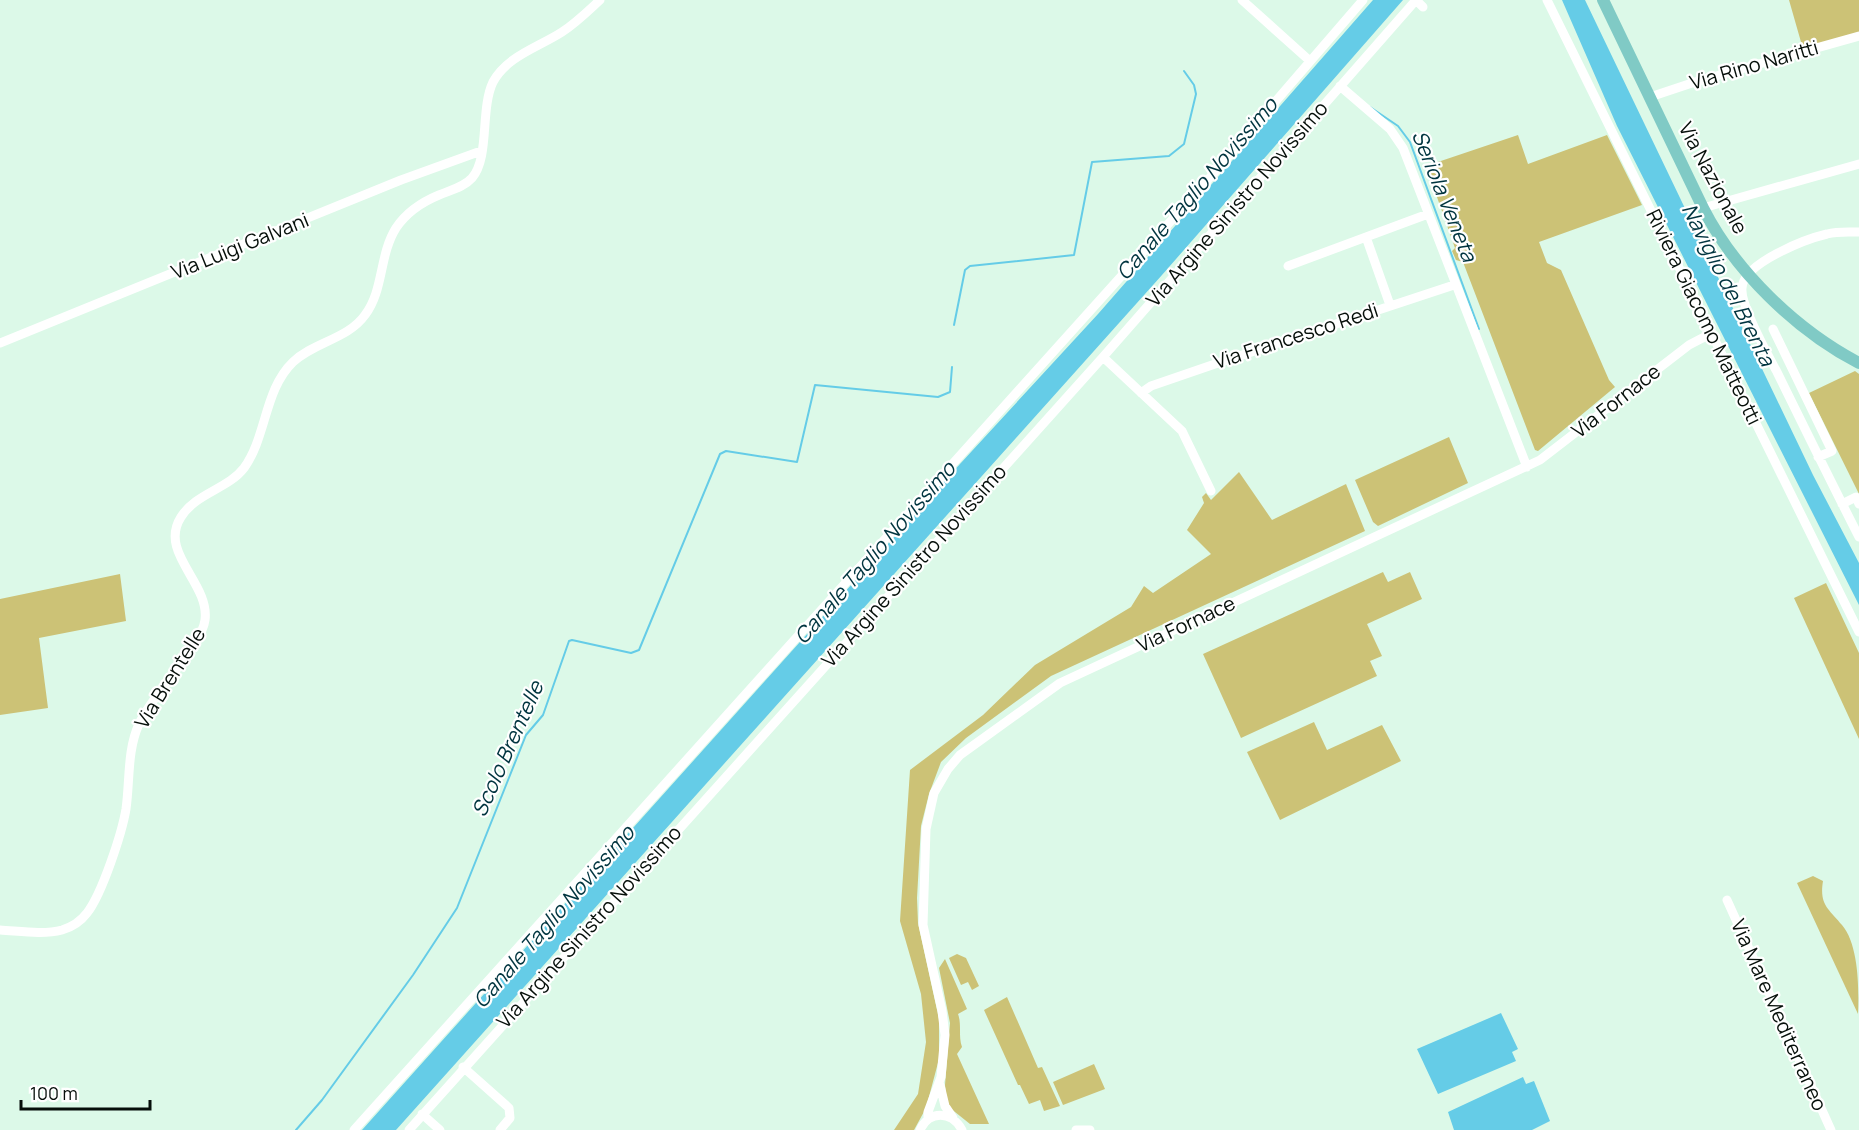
<svg xmlns="http://www.w3.org/2000/svg" width="1859" height="1130" viewBox="0 0 1859 1130" font-family="Manrope,sans-serif">
<rect width="100%" height="100%" fill="#dcf9e8"/>
<path fill="#ccc276" d="M1789,0H1859V33L1803,49Z
M1518,135L1528,164L1607,135L1642,205L1539,242L1547,263L1561,270L1609,380L1615,387L1538,451L1535,450L1463,262L1456,260L1452,251L1455,248L1426,166Z
M1855,371L1859,374V494L1809,393Z
M1449,437L1468,483L1378,526L1373,522L1355,480Z
M1239,472L1272,520L1346,484L1365,531L1051,676L966,738L941,762L929,794L921,826L917,898L918,923L939,1019V1059L926,1108L914,1130H894L918,1094L926,1042L921,994L900,921L910,770L983,715L1035,665L1131,607L1144,586L1153,593L1211,554L1187,530L1204,503L1202,497L1206,493L1211,500Z
M1383,572L1388,582L1410,572L1422,599L1367,624L1382,656L1370,661L1377,676L1241,738L1203,654Z
M120,574L126,621L39,638L48,708L0,715V599Z
M1826,583L1859,653V739L1794,598Z
M1314,722L1327,750L1382,725L1401,761L1280,820L1247,752Z
M1813,876L1823,881C1819,905 1829,909 1842,925C1859,945 1859,990 1858,1014L1797,883Z
M957,954L966,958L979,986L972,990L968,982L961,985L949,958Z
M945,959L967,1009L958,1014C962,1025 958,1036 962,1047L957,1054L989,1124H970L950,1108L947,1102L945,1085L950,1023L939,968Z
M1007,997L1038,1068L1042,1067L1060,1106L1044,1111L1040,1100L1029,1104L1020,1085H1018L984,1010Z
M1094,1064L1105,1089L1063,1105L1053,1082Z"/>
<path fill="#65cce7" d="M1373,0H1403L1162,275L396,1130H362L948,477L1098,314Z
M1562,0H1585L1813,475L1859,563V605L1617,126Z
M1501,1013L1518,1049L1512,1052L1516,1061L1438,1094L1417,1049Z
M1523,1077L1526,1084L1534,1081L1550,1121L1532,1130H1454L1448,1112Z"/>
<g fill="none" stroke-linecap="round" stroke-linejoin="round">
<path stroke="#65cce7" stroke-width="2" d="M1370,107L1398,126L1410,142L1479,329
M954,325L965,270L970,266L1074,255L1092,162L1169,156L1184,144L1196,94L1194,85L1184,71
M296,1130L322,1100L413,975L457,908L526,735L543,715L569,641L572,640L631,653L639,650L720,454L726,451L797,462L815,385L938,397L950,392L952,367"/>
<path stroke="#fff" stroke-width="9" d="M1242,0L1310,61
M1416,0L1423,7
M1547,0L1859,632
M1340,86L1390,129L1403,148L1527,467
M1650,97L1695,82L1859,36
M1703,208L1859,164
M1859,232C1848,232 1838,231 1827,234C1806,239 1743,263 1742,288C1740,305 1768,355 1777,372C1804,427 1831,482 1859,537
M1366,237L1390,305
M1288,266L1428,214
M1773,329L1832,451L1818,457
M0,343L401,180L481,151
M1103,357L1182,431L1211,491
M1141,393L1151,386L1215,364L1454,285
M1842,504L1856,497L1859,504
M1727,900L1831,1130
M0,930C19,931 43,935 62,930C72,927 81,921 87,913C102,894 122,833 126,809C130,781 127,750 139,724C152,694 202,646 205,620C210,583 158,553 181,517C196,493 228,489 244,468C267,436 264,390 293,362C314,342 348,339 365,315C384,290 379,255 396,228C406,213 422,202 439,195C451,190 464,187 472,178C490,157 480,109 493,82C507,56 539,47 562,32C576,23 588,11 600,0
M463,1067L509,1108L510,1118L500,1130
M940,1085L945,1106L953,1118
M422,1114L440,1130
M928,1119V1112L941,1077L945,1035L942,1011L923,925L926,829L934,793L948,769L960,755L1060,683L1540,460L1689,345L1712,333
M354,1130L1214,173L1363,0
M409,1130L1103,357L1416,0
M920,1130C929,1110 952,1111 962,1130
M1076,1130H1090"/>
<path stroke="#80cac5" stroke-width="12" d="M1603,0L1703,208C1735,271 1796,330 1859,363"/>
</g>
<g text-anchor="middle" stroke-width="4.5" stroke-linejoin="round" paint-order="stroke">
<g font-size="20" fill="#060f0a" stroke="#fff">
<text transform="translate(1754 65) rotate(-16)" y="7">Via Rino Naritti</text>
<text transform="translate(1713 178) rotate(62)" y="7">Via Nazionale</text>
<text transform="translate(1237 204) rotate(-49)" y="7">Via Argine Sinistro Novissimo</text>
<text transform="translate(240 246) rotate(-22)" y="7">Via Luigi Galvani</text>
<text transform="translate(1704 317) rotate(64)" y="7">Riviera Giacomo Matteotti</text>
<text transform="translate(1296 336) rotate(-18)" y="7">Via Francesco Redi</text>
<text transform="translate(1616 401) rotate(-38)" y="7">Via Fornace</text>
<text transform="translate(914 566) rotate(-48)" y="7">Via Argine Sinistro Novissimo</text>
<text transform="translate(1186 624) rotate(-25)" y="7">Via Fornace</text>
<text transform="translate(170 678) rotate(-58)" y="7">Via Brentelle</text>
<text transform="translate(589 927) rotate(-48)" y="7">Via Argine Sinistro Novissimo</text>
<text transform="translate(1779 1015) rotate(66)" y="7">Via Mare Mediterraneo</text>
</g>
<g font-size="21" font-style="italic" fill="#00343f" stroke="#fff">
<text transform="translate(1197 189) rotate(-49)" y="7">Canale Taglio Novissimo</text>
<text transform="translate(1444 196) rotate(68)" y="7">Seriola Veneta</text>
<text transform="translate(1728 285) rotate(63)" y="7">Naviglio del Brenta</text>
<text transform="translate(875 553) rotate(-49)" y="7">Canale Taglio Novissimo</text>
<text transform="translate(508 749) rotate(-66)" y="7">Scolo Brentelle</text>
<text transform="translate(554 917) rotate(-49)" y="7">Canale Taglio Novissimo</text>
</g>
</g>
<path d="M21 1100v9h129v-9" fill="none" stroke="#060f0a" stroke-width="3"/>
<text x="30" y="1100" font-size="18" fill="#060f0a" stroke="#ffffff" stroke-width="4.5" paint-order="stroke">100 m</text>
</svg>
